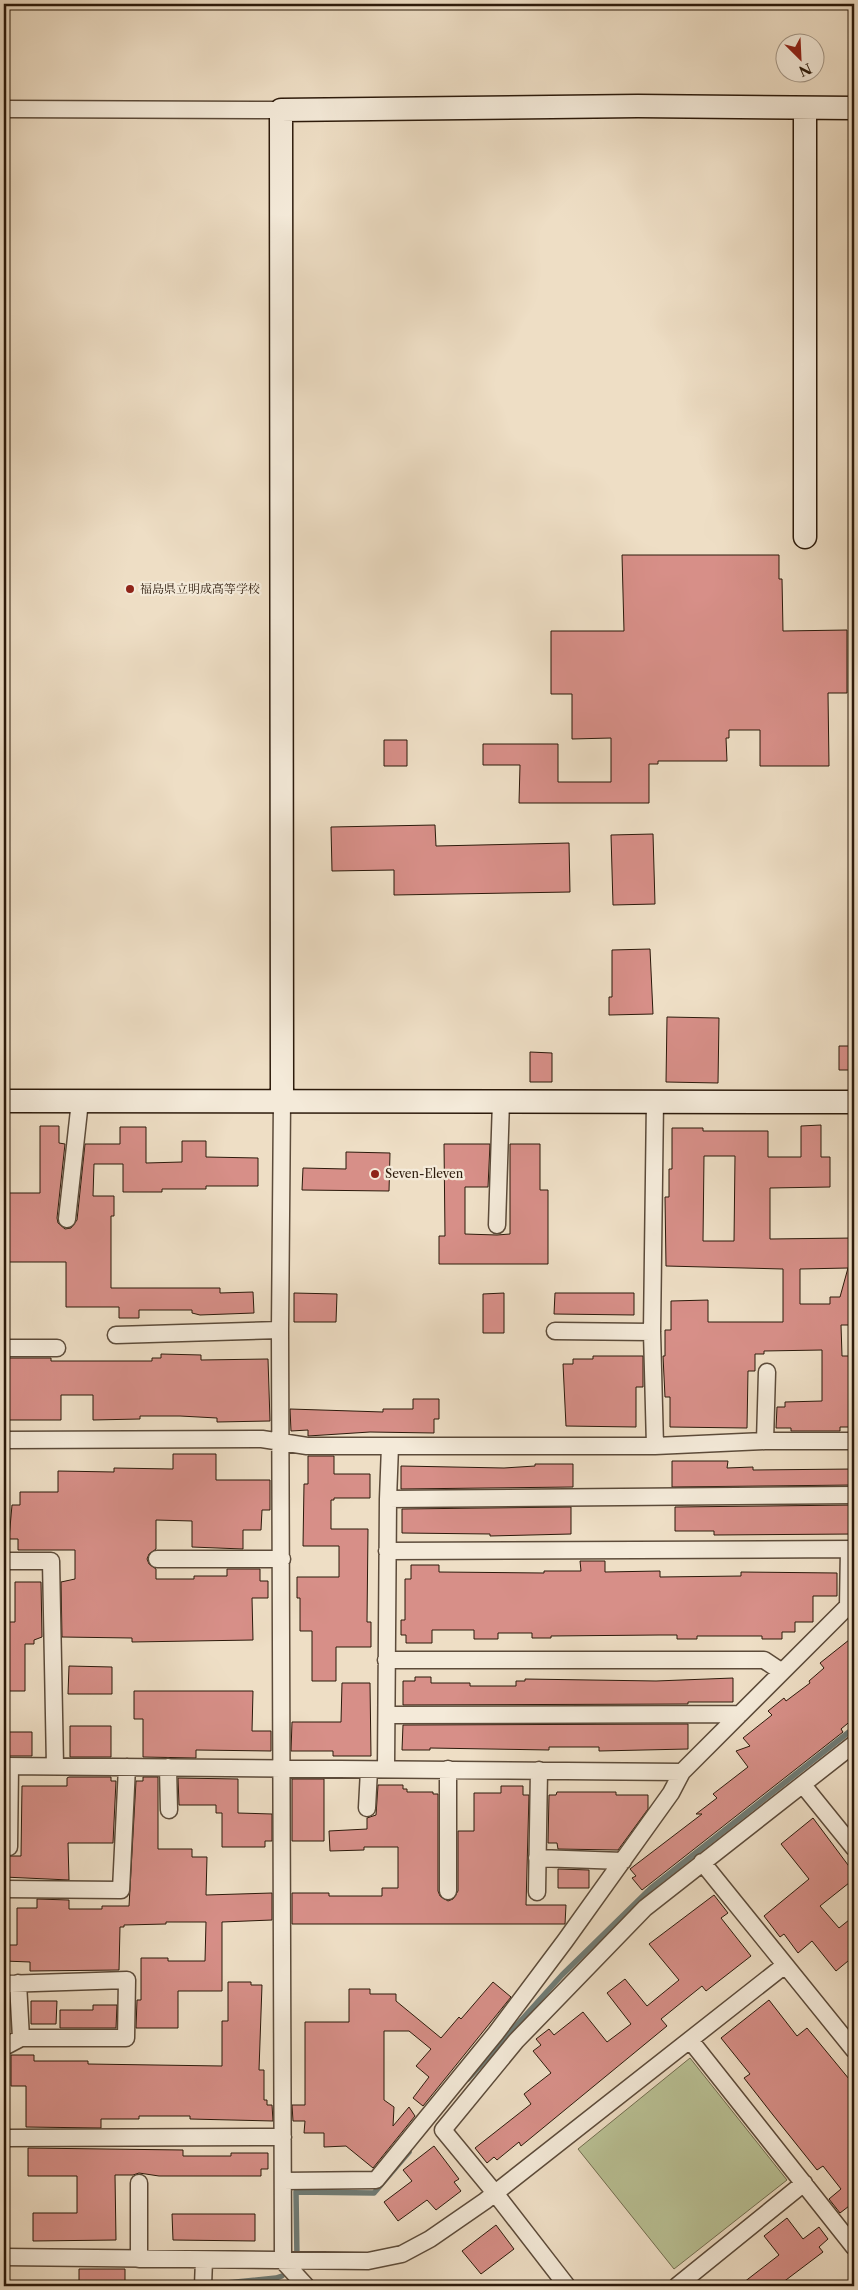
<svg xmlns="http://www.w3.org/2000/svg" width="858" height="2290" viewBox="0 0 858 2290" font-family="'Libre Caslon Text','Noto Serif JP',serif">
<rect width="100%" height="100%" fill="#eedec5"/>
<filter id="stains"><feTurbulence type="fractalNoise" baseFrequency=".004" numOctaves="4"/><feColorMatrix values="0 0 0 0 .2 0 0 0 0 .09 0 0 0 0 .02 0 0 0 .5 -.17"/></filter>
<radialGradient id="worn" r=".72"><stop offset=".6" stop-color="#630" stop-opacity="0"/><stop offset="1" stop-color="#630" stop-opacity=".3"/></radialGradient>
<path fill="#b9c195" stroke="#726e50" d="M690,2058L787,2180L674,2269L578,2149Z"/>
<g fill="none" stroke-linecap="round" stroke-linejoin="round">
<path stroke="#6f7b75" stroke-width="5.5" d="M468,2079L562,1975L651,1888L854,1728
M297,2259L296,2192L374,2193L409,2152
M216,2284L276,2278
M253,2286L282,2276"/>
</g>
<path fill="#d78f88" stroke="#2c1a0b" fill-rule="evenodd" d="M622,555H779V579H782L783,631L847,630V693H828L829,766H760V730H729V738H726L727,761H658V764H649V803H519L520,765H483V744H558V782H611V738L572,739V694H551V631H624Z
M384,740H407V766H384Z
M435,825L436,846L569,843L570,892L394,895V870L332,871L331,827Z
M653,834L655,904L613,905L611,835Z
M650,949L653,1014L609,1015V997H612V950Z
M667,1017L719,1018L718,1083L666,1082Z
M839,1046H854V1070H839Z
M530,1052L552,1053V1082H530Z
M821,1125V1157H830V1187L770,1188V1239L854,1238V1325H841L842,1356H850L851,1427H840V1431H791V1428H776L777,1407H785V1402L822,1401V1350L764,1351V1354H755V1371H748L747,1428L670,1427V1397H665L663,1356H665V1330H671V1301L708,1300V1322H783V1269L666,1266L665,1197H669V1169H672V1128H703V1131H768V1157H801V1126ZM704,1156H735L734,1241H703ZM848,1268L840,1297H830V1304H800V1269Z
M40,1126H59V1143L65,1144L57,1218L58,1223L65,1229L71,1228L77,1220L85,1144H120V1127H146V1163L182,1162V1141H206V1157L258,1158V1186H206V1189H162V1192H123V1164H94L93,1196H114V1216H111V1288H220V1293L253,1292L254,1313L200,1315L192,1313V1310H139V1318H119V1307H66V1262H4V1193H40Z
M444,1144H490L488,1187H465V1234L497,1235L510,1234V1144H540V1190H548V1264H439V1236H445Z
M346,1152L390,1153L389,1191L302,1190L303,1168L346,1169Z
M294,1293L337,1294L336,1322H294Z
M504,1293V1333H483V1294Z
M555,1293H634V1315L554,1314Z
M161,1354L201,1355V1360L268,1359L270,1421L217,1422V1418L180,1416H140V1419L93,1420V1395H61V1420H4V1358H51V1361H152V1358H161Z
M593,1356H643V1387H636V1427L566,1426L563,1364H573V1359H593Z
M413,1399H439V1419H434V1433L370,1432L308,1436V1430L291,1431L290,1409L383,1412V1409H413Z
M173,1454H216V1480H270V1510H262L261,1530H243V1549L192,1547V1521L156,1520V1549L149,1554L147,1559L149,1564L156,1569V1579H194V1576H227V1569H260V1581H268V1598H252L253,1640L132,1642V1638L62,1637L61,1582L75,1579V1550H18V1539H9L12,1505H20V1492H58V1471L114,1472V1468L173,1469Z
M308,1456H334V1474H370V1498H334V1500H331V1529H368L367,1622H371V1647H336V1681H312V1631H300V1598H297V1577H339V1546H303L304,1484H308Z
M672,1461H728L727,1468L753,1467V1470L854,1469V1485L672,1487Z
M535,1464H573V1487L401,1489V1466L504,1468L535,1466Z
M854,1505V1534L714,1535V1531H675V1507Z
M571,1507V1534L490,1536V1534L402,1533V1509Z
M580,1561H605V1572L660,1571V1577L741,1576V1572L837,1573V1596H813V1622H795V1632H782V1639H762V1636H697V1639H677V1635H659L551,1636V1638H532V1633H498V1639H474V1630H432V1643H406V1635H401V1620H405V1579H411V1565H439V1572L544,1573V1571H581Z
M15,1582H41L42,1637L34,1640V1644H25V1691H4V1622H15Z
M854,1636V1718L841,1729L843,1732L642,1890L632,1878L636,1876L630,1869L702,1814H696L717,1798L713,1794L748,1767L736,1751L750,1746L743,1738L772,1715L768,1711L784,1698L786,1701L810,1683L809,1681L824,1668L820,1663Z
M69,1666L112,1667V1694H68Z
M415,1677H431V1683H470V1686H516V1681H525V1679L656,1681L733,1678V1702H688V1704L403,1705V1681H415Z
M342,1683H370L371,1756H333V1751H291L292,1722H341Z
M134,1691H253L252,1731H271V1751L196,1750V1758L143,1757V1719H134Z
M688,1724V1749L599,1751V1747H549V1750L430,1748V1750H402L403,1725Z
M70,1726H111V1757H70Z
M7,1732H32V1756H7Z
M69,1777H111V1781H116L113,1843H68L69,1880L4,1877V1856H21L22,1786H67V1778Z
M143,1777H158V1849H192V1857H207L206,1895L272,1893V1920L222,1922V1991H178V2028H136L137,2000H141V1958H168V1961H205L206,1922H166V1924L124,1925V1927H120L119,1970L30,1971V1962L4,1961V1945H17V1908H37V1899L69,1900V1909H102V1906H129L136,1781H143Z
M178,1778L238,1779V1813L272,1814V1841H265V1847H222V1813H216V1805H179Z
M292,1779H324V1841H292Z
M378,1785H403V1789H407V1792H433V1794H438V1891L440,1896L448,1901L453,1899L458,1891V1831H474V1793H501V1786H523V1795H529L526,1905H566L565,1924H292V1893H329V1896H382V1888H398V1847H364V1850L330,1851L329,1831L367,1829V1818L376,1815Z
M557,1792H616V1795H648V1809L618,1850L558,1849L557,1843H548L549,1795H556Z
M813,1818L854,1873V1879L820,1906L839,1928L854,1916V1956L836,1971L812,1941L798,1953L784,1934L780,1937L764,1916L809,1879L781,1844Z
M558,1869L589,1870V1888H558Z
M714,1895L728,1913L721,1918L751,1956L706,1991L702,1986L661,2019L667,2026L521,2146L519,2142L497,2160L494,2157L487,2163L475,2148L531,2104L524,2094L551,2073L533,2051L541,2045L536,2039L549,2029L554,2035L583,2012L607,2042L631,2024L607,1993L625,1979L647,2006L679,1980L649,1944Z
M228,1982H251V1985H262L259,2070H264V2100H267V2105H272L273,2121L190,2119V2116H139V2119H101V2128L26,2127V2086H11V2055H34V2061H88V2064L222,2066V2021H228Z
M493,1982L511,1997L423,2106L413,2098L429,2077L416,2066L431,2049L409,2031H384V2100L394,2107L393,2126L409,2107L415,2116L373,2168L346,2146L324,2147V2133H304L305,2121H293L292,2105H305V2022H349V1989H370V1994H396V2001L441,2038L459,2017L461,2019Z
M769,2000L797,2036L807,2028L854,2085V2204L853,2203L840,2213L829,2199L841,2189L823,2166L817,2170L773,2115L744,2078L750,2074L721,2038Z
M31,2001H57L56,2024H31Z
M93,2005H117L116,2028H60V2010H93Z
M434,2146L459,2179L454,2182L461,2191L436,2210L427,2200L398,2221L384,2202L412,2181L403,2170Z
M28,2148L183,2150V2156H231V2153H268V2169H261V2176H159L139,2173L133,2175H115L116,2240L33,2241V2213H77V2176H28Z
M172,2214H255V2241L173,2240Z
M787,2218L803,2239L819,2227L828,2239L819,2247L823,2252L778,2286H739L779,2255L764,2236Z
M496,2225L514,2249L481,2274L462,2251Z
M79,2269H125V2284H79Z"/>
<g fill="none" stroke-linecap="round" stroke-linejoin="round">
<defs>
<path id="street" d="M4,109L281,110
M282,1101L280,1330L283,2261L306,2286
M67,1219L80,1101
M497,1225L501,1101
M555,1331L652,1332
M116,1335L280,1330
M4,1348H57
M4,1440L262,1439L307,1446H655L765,1441H854
M765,1441L767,1372
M655,1446L652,1332L655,1100
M388,1499L854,1495
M387,1551L854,1549
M157,1559H282
M4,1561H51L55,1766
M386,1660H764L782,1672
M387,1715L740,1714
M4,1766L682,1772L848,1606L849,1549
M168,1767L169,1810
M386,1768L388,1499L390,1446
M448,1769V1891
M803,1785L854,1848
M367,1808L369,1770
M9,1847L10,1766
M537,1858L623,1861
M702,1862L854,2050
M4,1889L121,1890L127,1767
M537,1892L539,1770
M4,1984L127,1980L126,2038H21L18,1983
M690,2040L854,2247
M4,2047L21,2038
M4,2138L283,2137
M283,2181L376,2180L496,2033L565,1941L671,1793L682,1772
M4,2257L368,2261L402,2254L430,2239L485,2201L785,1965
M139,2259V2183
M203,2286L204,2260
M567,2286L495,2193L443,2130L516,2041L645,1908L854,1744
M677,2286L804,2183"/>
<path id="secondary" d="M805,108V537
M4,1101L854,1102
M282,1101L281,110L638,106L854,108"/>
</defs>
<use href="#street" stroke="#5c4b3a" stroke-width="19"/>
<use href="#secondary" stroke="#2c1a0b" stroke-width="25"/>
<use href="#street" stroke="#f4ead9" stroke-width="16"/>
<use href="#secondary" stroke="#f4ead9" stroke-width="22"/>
</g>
<g fill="#8f2418" stroke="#f4ead9" stroke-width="2">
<circle cx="130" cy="589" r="5"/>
<circle cx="375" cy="1174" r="5"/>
</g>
<g text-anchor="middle" stroke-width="4.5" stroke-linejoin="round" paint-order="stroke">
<g font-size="12" fill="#2c1a0b" stroke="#f4ead9" text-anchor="start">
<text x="140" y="593">福島県立明成高等学校</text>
<text x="385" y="1178">Seven-Eleven</text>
</g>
</g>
<rect width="858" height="2290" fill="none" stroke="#eedec5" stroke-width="20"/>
<rect x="5" y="5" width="848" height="2280" fill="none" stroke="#2c1a0b" stroke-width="2.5"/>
<rect x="10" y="10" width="838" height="2270" fill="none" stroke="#2c1a0b"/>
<g transform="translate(800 58) rotate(156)"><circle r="24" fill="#f4ead9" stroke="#a49787"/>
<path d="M0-4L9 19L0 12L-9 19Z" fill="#8f2418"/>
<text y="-8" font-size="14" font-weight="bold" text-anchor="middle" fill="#2c1a0b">N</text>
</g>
<rect width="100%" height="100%" filter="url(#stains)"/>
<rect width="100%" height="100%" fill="url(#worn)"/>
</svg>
